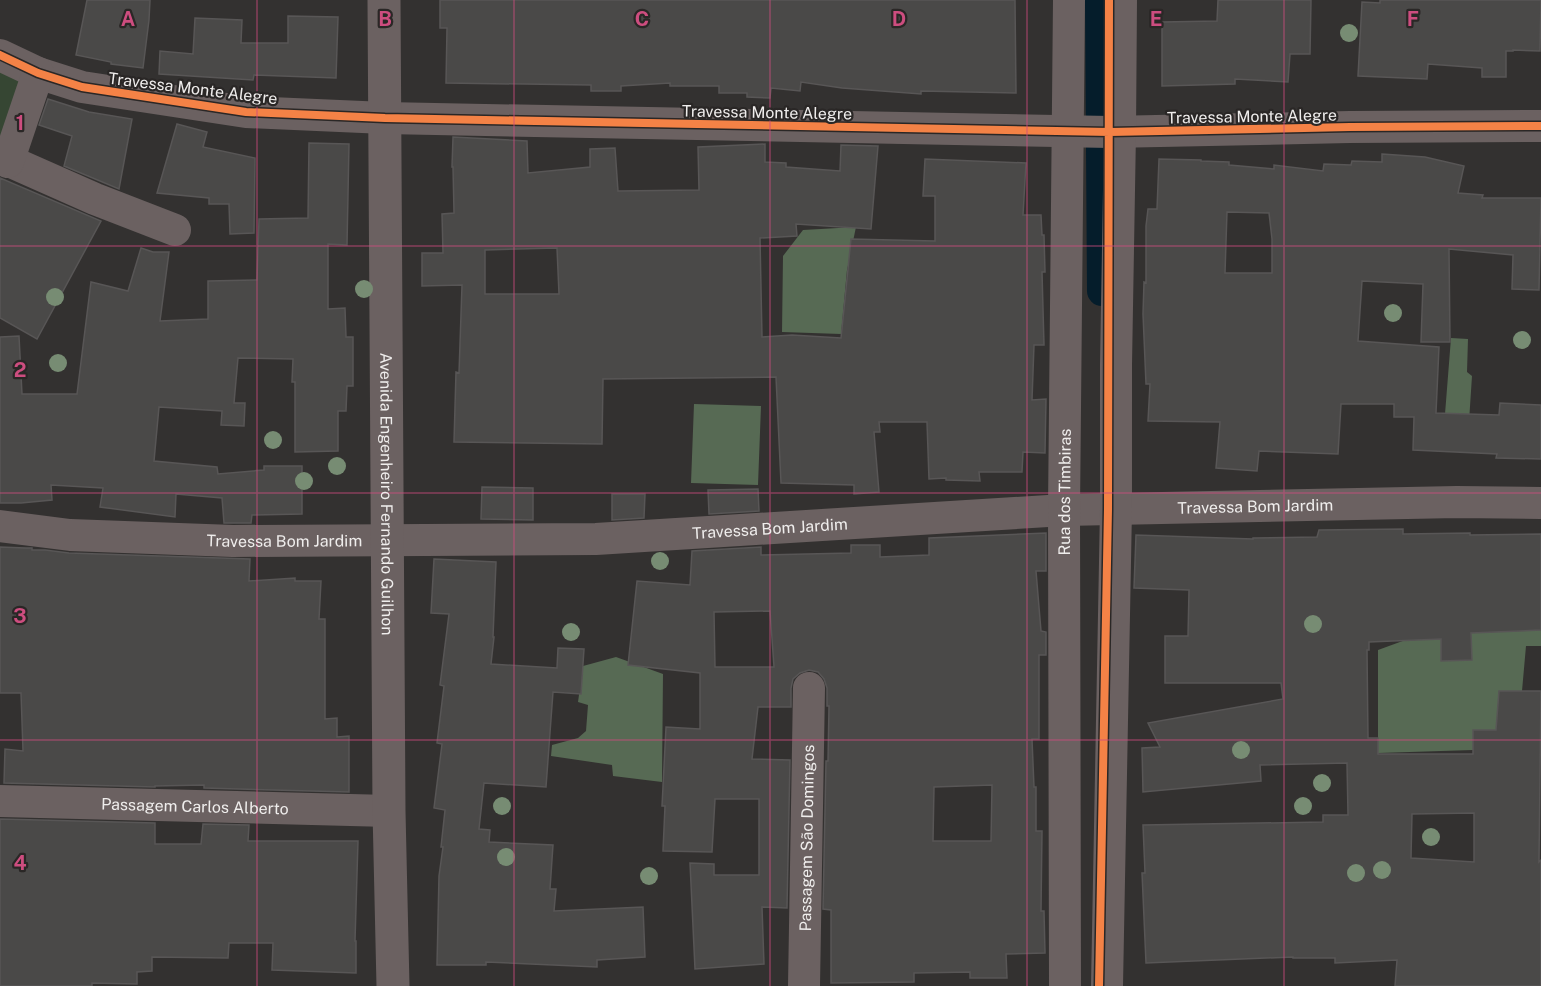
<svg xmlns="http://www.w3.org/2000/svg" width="1541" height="986" viewBox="0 0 1541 986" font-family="'Public Sans',sans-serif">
<rect width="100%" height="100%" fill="#333130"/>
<path fill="#364633" d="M0,61L24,72L0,149Z"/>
<path fill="#576a54" d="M856,227L847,270L841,334L782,332L783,256L803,230Z
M1451,338L1468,339L1467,372L1472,376L1467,452H1442Z
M694,404L761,406L758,485L691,483Z
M1541,623V646H1526L1522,691H1499L1498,699L1520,700L1514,730H1473V750L1378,753V650L1441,627Z
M616,657L663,674L662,782L613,776L612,765L551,756L552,745L578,738L586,731L588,705L578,702L583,666Z"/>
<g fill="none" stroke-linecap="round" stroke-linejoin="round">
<path stroke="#051d2b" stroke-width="30" d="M1100,0L1102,291"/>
</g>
<path fill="#4a4948" stroke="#585656" stroke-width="1.5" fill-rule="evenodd" d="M87,0H150L149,20L143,68L111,64V62L76,55Z
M440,0H1015L1016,93L921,91V94L842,88L801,82L800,91L771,88L770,98L747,97V93H719V86H670V83L621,86V91H591V85L446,83L447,28H440Z
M1218,0H1311L1310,54H1290L1288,82L1235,79V84L1162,86V22L1217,21Z
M1380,0H1541L1540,51L1513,50V51H1506V77H1482V68L1428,64L1427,79L1358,76L1362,2L1380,3Z
M288,16L338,17L336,78L254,75L253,80L159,74L160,51L193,54L195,18L242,20L241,43H288Z
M48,99L89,112L132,119L119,189L64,166L72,136L39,125Z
M177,124L207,132L203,147L255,158L254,233L230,234L229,204H209V198L157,193Z
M453,137L527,141L528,173L590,167V149L615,148L618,191L699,190L698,147L765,144V162L786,163V167L840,171L841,145L878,146L871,229L796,224L797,236L760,238L762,337L792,335L841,338L851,239L935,241V196H923L925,159L1026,163L1023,215H1041L1042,235H1044L1045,272H1042L1044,345H1034L1032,400L1046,399L1045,453L1023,452L1022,472H979L980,481L946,480V478L929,479L927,422H879L880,432H874L879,492L854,494V485L781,483L776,377L603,379L602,444L454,442L456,372L459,373L462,285L422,286V253H443L442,214L454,213L453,167H452ZM557,248L559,294H485V250Z
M309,143L349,144L347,245L328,244V309L345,308L346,337H353V386H347L346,411H338V451L295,452V382H292L293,359L238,358L234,403H245L244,426L221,425L222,411L159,407L154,461L217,467L218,474L264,470V466H302V514L252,515L251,523H224L222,498L176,494L175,517L100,507L103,488L51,485L52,500L21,503H0V337L19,336L22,394H77L91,282L128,291L141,248L153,252H169L160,321L208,319V281L257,280L259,219L308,218Z
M1382,154L1425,157L1464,166L1458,193L1483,195L1482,198H1541L1539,290L1512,289L1513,255L1449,249L1450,342H1421L1423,284L1362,281L1358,341L1439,347L1436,413L1499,415L1500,403L1541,405V459L1496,458L1497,454L1413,450L1414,417H1394V404H1341L1338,454L1259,451L1257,471L1216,468L1220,422L1148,421L1150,384H1146L1143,314L1144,282L1146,283V226L1148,209H1157L1159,159L1201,160V161L1229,162V165L1274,169V165L1323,171L1324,164L1351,165L1352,161L1382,162ZM1227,212L1269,213L1272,239V273H1225Z
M0,178L101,221L37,339L0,318Z
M482,487L533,488V520L481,519Z
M758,489L759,511L709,514L708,490Z
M612,494H645L644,518L612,520Z
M1403,529V534L1470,533V535L1541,534V630L1471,633L1472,660L1441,661V639L1369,642V650H1367L1368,738H1378V754H1473V730H1496L1499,691H1541L1539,862L1541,860V986H1395L1397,960L1335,963V958H1293V957L1146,963L1142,873H1145L1143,825L1323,822V815H1348L1347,763L1260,765L1261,781L1143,792L1142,748L1160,747L1148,723L1283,699L1281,683H1165V636H1188L1189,590L1134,588L1136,535L1253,539V538L1317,537L1319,530ZM1474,813V862L1411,858L1412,814Z
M1046,533V571H1036L1041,631L1046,632V655H1039V739H1032L1034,787H1036V831H1042L1041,911H1044L1045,953L1006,954L1007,978H970V972L914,973V982L831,983V910L823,909L826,761H828L829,706H827V688L824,679L818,672L809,670L800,673L793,679L791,688V707H758L752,759L790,760L787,908L762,907L764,964L695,969L690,863L714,864V875H759V799H715L712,852L663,851L665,806H662L666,727L700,729V673L628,665L637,581L690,585L692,551L761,547V555L851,553V545H880V557L929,555V538ZM770,611L774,667H715L714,612ZM992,785L991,841H933L934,787Z
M0,547L26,548H32V550H45L69,553L250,559L249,581L295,578V581H321L319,619H325V719L337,718V737L349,736V792L204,788V785L155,786V787L4,783L5,749L23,751L21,693H0Z
M434,559L496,562L493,637H494L491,664L557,668L558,648L584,649L581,694L553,692L546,787L484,783L479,829L490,830L489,842L553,845L550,889H556L554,911L643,907L645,957L597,960V967L486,962V965H437L439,876L443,847H441L445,810L434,808L442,744L437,743L444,686L440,685L449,614L431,613Z
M0,819L155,823V844H201L203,824L249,825L248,841H358L355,941H356V973L272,970L273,943H229L228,958L152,957V971L137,972V984L92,983V986H0Z"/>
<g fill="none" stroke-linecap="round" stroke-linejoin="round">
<g stroke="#6b6161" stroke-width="32">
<path d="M0,55L38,73L82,87L246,112L385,118L1110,132L1350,127L1541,126"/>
<path d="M0,157L95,199L175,230"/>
<path d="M8,162L38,73"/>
<path id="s1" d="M0,526L70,535L233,541L596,539L1064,510L1457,502L1541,503"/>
<path id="s2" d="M0,801L389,811"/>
<path id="s3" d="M804,986L809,688"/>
<path id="s4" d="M1065,986L1064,510L1069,0"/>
<path d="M1107,986L1116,509V365L1120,132L1121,0"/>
</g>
<path stroke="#6b6161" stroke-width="33" id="s5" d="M384,0L389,811L393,986"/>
<defs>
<path id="cycleway" d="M0,55L38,73L82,87L246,112L385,118L1110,132L1350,127L1541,126
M1099,986L1108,509L1109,0"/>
</defs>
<use href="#cycleway" stroke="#2a2726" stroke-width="11"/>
<use href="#cycleway" stroke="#f48246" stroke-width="8"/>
</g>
<g fill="#778c73">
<circle cx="1349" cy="33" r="9"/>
<circle cx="364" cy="289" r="9"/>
<circle cx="55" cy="297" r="9"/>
<circle cx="1393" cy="313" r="9"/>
<circle cx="1522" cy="340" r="9"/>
<circle cx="58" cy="363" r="9"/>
<circle cx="273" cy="440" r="9"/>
<circle cx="337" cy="466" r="9"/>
<circle cx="304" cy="481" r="9"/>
<circle cx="660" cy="561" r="9"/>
<circle cx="1313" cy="624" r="9"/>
<circle cx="571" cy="632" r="9"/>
<circle cx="1241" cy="750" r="9"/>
<circle cx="1322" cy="783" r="9"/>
<circle cx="502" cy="806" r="9"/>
<circle cx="1303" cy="806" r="9"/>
<circle cx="1431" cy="837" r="9"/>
<circle cx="506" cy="857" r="9"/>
<circle cx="1382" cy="870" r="9"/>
<circle cx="1356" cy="873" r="9"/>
<circle cx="649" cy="876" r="9"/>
</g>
<path fill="none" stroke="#cd4d7f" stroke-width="1.5" stroke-opacity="0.55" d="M257,0V986M514,0V986M770,0V986M1027,0V986M1284,0V986M0,246H1541M0,493H1541M0,740H1541"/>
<g text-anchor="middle" stroke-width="4.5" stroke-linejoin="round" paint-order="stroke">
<g font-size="16" fill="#efedec" stroke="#2a2726">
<text transform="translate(193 88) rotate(7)" y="6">Travessa Monte Alegre</text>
<text transform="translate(767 112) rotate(1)" y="6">Travessa Monte Alegre</text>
<text transform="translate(1252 116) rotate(-1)" y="6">Travessa Monte Alegre</text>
<text dy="6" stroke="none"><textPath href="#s5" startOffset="494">Avenida Engenheiro Fernando Guilhon</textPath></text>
<text dy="6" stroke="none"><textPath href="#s4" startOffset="494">Rua dos Timbiras</textPath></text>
<text dy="6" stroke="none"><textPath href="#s1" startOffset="1257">Travessa Bom Jardim</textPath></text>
<text dy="6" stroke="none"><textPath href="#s1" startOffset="771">Travessa Bom Jardim</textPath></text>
<text dy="6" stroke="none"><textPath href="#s1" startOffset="285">Travessa Bom Jardim</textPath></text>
<text dy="6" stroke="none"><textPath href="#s2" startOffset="195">Passagem Carlos Alberto</textPath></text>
<text dy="6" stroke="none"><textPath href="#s3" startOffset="148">Passagem São Domingos</textPath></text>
</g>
</g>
<g font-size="20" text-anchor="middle" font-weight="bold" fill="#cd4d7f" stroke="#2a2726" stroke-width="4.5" stroke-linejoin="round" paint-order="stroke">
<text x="128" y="26">A</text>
<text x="385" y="26">B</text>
<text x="642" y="26">C</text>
<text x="899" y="26">D</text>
<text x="1156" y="26">E</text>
<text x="1413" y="26">F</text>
<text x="20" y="130">1</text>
<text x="20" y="377">2</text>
<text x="20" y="623">3</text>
<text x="20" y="870">4</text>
</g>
</svg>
